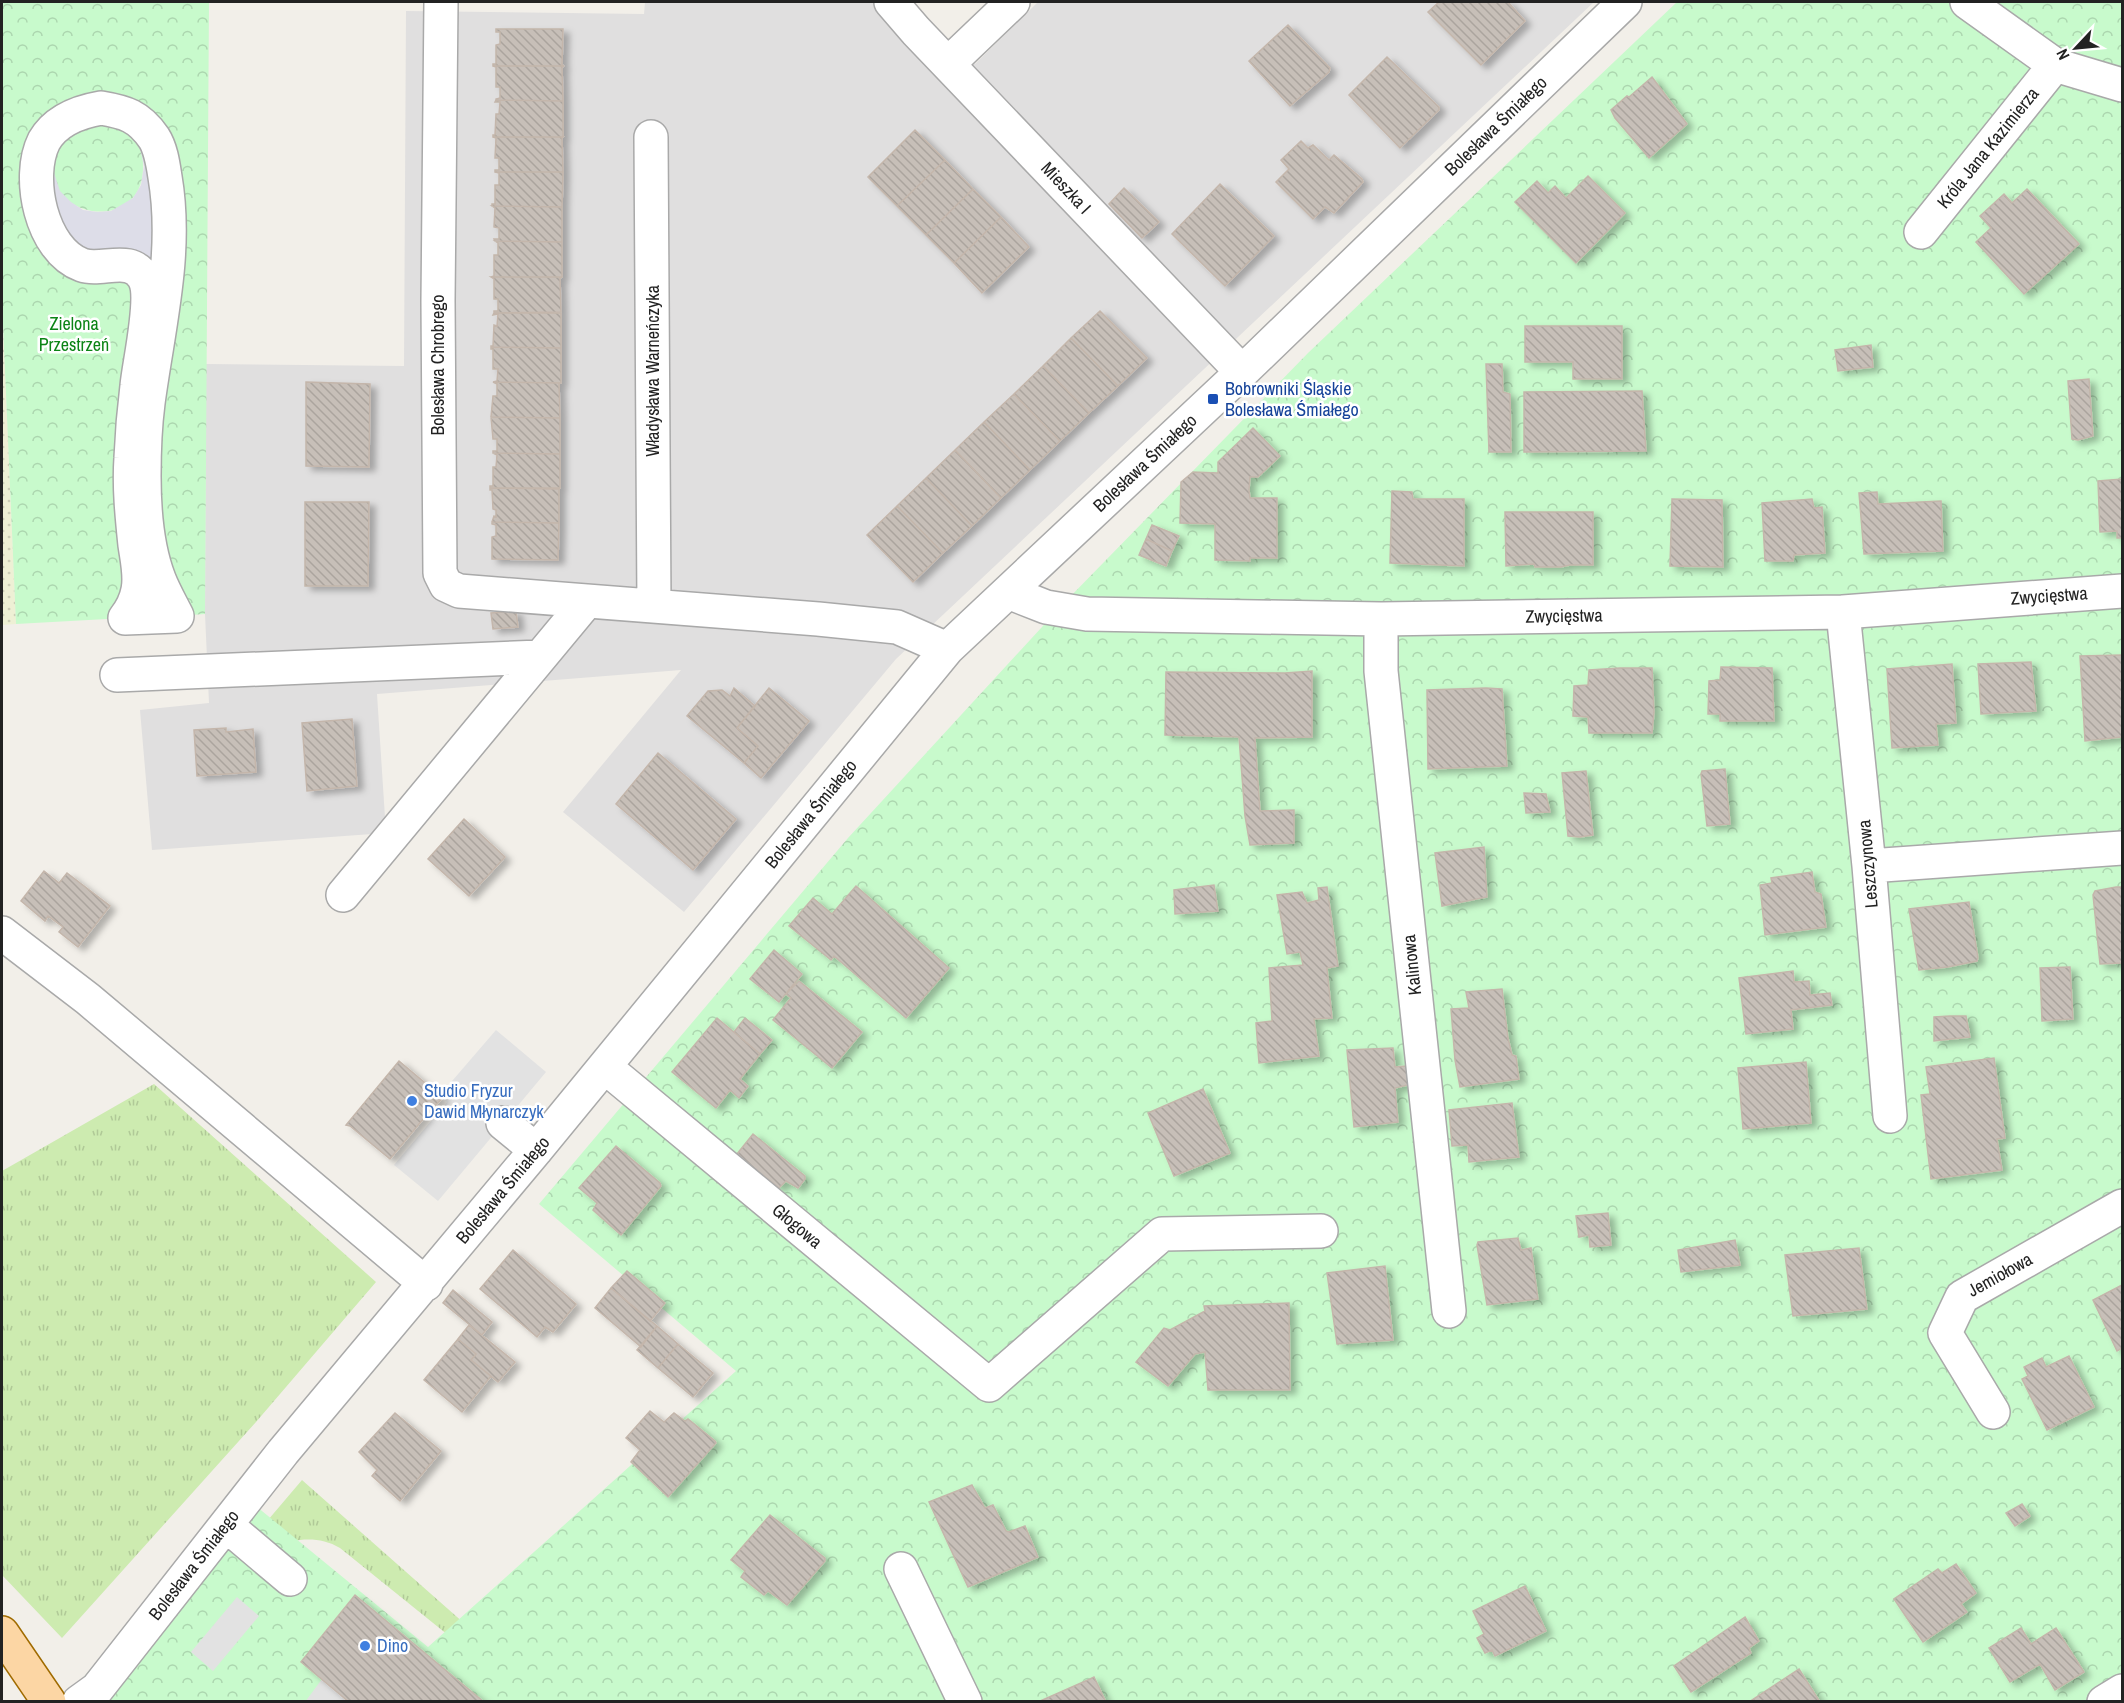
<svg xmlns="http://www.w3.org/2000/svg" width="2124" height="1703" viewBox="0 0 2124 1703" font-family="'Archivo Narrow',sans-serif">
<defs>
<pattern id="farmland-dots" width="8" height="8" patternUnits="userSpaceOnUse" patternTransform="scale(1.5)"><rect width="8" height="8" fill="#eef0d5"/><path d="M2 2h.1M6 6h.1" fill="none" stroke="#ccceb7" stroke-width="1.8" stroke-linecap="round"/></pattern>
<pattern id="grass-tufts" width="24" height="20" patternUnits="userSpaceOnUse" patternTransform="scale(1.5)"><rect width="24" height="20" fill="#cdebb0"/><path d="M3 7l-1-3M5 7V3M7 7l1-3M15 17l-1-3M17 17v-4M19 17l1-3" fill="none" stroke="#b0c997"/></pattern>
<pattern id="park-crowns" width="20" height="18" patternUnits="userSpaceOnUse" patternTransform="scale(1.5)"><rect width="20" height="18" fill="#c8facc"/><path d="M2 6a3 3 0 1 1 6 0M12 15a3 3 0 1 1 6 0" fill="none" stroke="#acd6af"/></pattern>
<pattern id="building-back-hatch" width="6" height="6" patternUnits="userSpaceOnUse" patternTransform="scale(1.5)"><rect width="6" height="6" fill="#c7bfb8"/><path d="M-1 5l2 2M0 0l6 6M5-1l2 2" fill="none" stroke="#aba49e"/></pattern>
<filter id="shadow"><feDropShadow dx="6" dy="4" stdDeviation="3" flood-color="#0004"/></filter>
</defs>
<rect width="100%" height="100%" fill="#f2efe9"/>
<path fill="#e0dfdf" d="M645,2H906L975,64L1038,2H1594L896,659L684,912L563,812L681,670L377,694L386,833L152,850L140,710L209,703L205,614L206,364L404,366L406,11L644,14Z"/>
<path fill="url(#farmland-dots)" d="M2,302L16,624L2,625Z"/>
<path fill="url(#grass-tufts)" d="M154,1084L376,1282L256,1422L62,1638L2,1575V1171Z
M302,1480L552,1701H530L340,1548C325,1539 309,1538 292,1541L268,1520Z"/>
<path fill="url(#park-crowns)" d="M2,2H209L205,614L177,616L158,577L160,153L89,110L36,173L136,269L125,618L16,624L2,302Z
M1677,2H2122V1701L62,1702L162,1587L234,1488L428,1647L736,1371L539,1204L848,838L1065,602L1308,353Z
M107,122C128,133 145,143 143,170C140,233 50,218 53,168C54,155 61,145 68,134Z"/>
<path fill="#e2e2e2" d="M496,1030L546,1072L438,1201L394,1165L447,1102L440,1095Z
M237,1597L259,1616L213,1671L191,1652Z
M322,1679L349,1702H305Z"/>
<path fill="#dddde8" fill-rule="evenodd" d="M101,108L134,117L146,127L155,140L160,153L166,183L170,207V234L165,301L148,404L144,477L147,531L158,577L177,616L125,618L134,606L139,588L131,501L130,462L137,385L147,323V287L144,278L136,269L124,264L98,267L83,265L69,258L55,243L45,225L39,203L36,173L43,144L49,133L56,126L67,118L90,110ZM99,121L114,124L129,133L140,148L144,166L141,185L133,198L111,211L97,212L83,210L71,202L60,191L53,170L58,150L68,134L77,128Z"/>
<path fill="url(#building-back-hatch)" stroke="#c4b6ab" stroke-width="1.5" filter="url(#shadow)" d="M1439,2H1508L1525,21L1481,65L1428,12Z
M1288,25L1330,68L1329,72L1290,106L1249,61Z
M496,29H563L562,65L564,66H493V64H496V45L500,44V32H496Z
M1387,57L1439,107V110L1400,148L1349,95Z
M493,66H564L562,67L563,101L496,100V99L500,98V87H496V67Z
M1652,77L1687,124L1649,158L1615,118L1611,110L1627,96L1629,97Z
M496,100L563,101V137H493V135H495L496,114H499L500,102H495Z
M915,130L945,160L897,206L868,177Z
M493,137H563L562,138L563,172H495V170H499V158H495L496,138Z
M1301,141L1308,148L1313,145L1329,160L1334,155L1362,179L1363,182L1334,213L1325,207L1313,219L1276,182L1289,169L1281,160Z
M945,160L973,189L926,235L897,206Z
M495,172H563L562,207L492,206V204H495V185H499V173Z
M1588,176L1625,213L1576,263L1515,202L1537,181L1548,193L1555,186L1566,198Z
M1220,184L1274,236L1225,286L1172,234Z
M1124,188L1159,222L1142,238L1109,204Z
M973,189L1001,217L954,263L926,235Z
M2027,189L2079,244L2024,294L1976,242L1991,228L1980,216L2004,194L2012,203Z
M492,206L562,207V242L495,241L494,239H499V228L494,227L495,208Z
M1001,217L1029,247L982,293L954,263Z
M495,241L562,242V277H491L494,276V255H498V243Z
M491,277H562L560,278L561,312L494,313V311H498V299H494V279Z
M1100,311L1147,358L1118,386L1071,338Z
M494,313H561V348L491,347V346H493L494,325L497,326L498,314L493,315Z
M1525,326H1622V379H1573V362H1525Z
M1071,338L1118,386L1089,413L1043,366Z
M1871,345L1873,367L1838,371L1835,350Z
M491,347L561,348V383L493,382L497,381L498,369H493V349H491Z
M1486,364H1502L1503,392L1510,394L1511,452H1489Z
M1043,366L1089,413L1060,441L1014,394Z
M2089,379L2093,436L2078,440L2072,439L2068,381Z
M306,382L370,384L369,467L306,466Z
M493,382L561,383H559L560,418L491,417L493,396H497V384Z
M1642,391L1646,451L1524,452V392Z
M1014,394L1060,441L1030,470L984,422Z
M491,417L560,418V454L493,453V451H497V439H493Z
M984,422L1030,470L1001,498L955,450Z
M1253,428L1280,456L1258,477H1250L1249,490L1250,498H1277V558H1250V561L1215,560V524L1180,523L1181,482L1193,472L1218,473V462Z
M955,450L1001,498L972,526L926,478Z
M493,453L560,454V488H490V486H493V467H496L497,455Z
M926,478L972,526L943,553L897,506Z
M2122,479V538H2117V531L2100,532L2098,481Z
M490,488L559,489V523L492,522L494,516L496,517V510L493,509L492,490H490Z
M1392,491L1412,492L1413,499H1464V566L1390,563Z
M1877,492L1878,504L1941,501L1943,551L1864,554L1859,493Z
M1672,499L1722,500L1723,567L1670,566Z
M1812,499L1814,508L1822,507L1825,553L1794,555L1793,561H1765L1762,503Z
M305,502H369L368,586H305Z
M897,506L943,553L913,582L867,535Z
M1505,512H1593V565H1570L1561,567H1535L1534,564L1506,566Z
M492,522L559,523L558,560L492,559V537L496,536V525L492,524Z
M1152,525L1179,536L1172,551L1146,539Z
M1146,539L1172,551L1166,566L1139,555Z
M516,611L518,627L493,629L491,613Z
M2122,655V737L2085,741L2080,656Z
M2031,662L2036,711L1981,714L1978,664Z
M1952,664L1956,723L1936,724L1938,745L1892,748L1887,669Z
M1721,667L1772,668L1774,721H1720V714H1708L1709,681L1720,680Z
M1620,668H1652L1654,712L1652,733H1589L1588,717L1573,716L1574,686L1588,685L1589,670Z
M1312,671V737L1255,738L1260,811L1294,810V843L1250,845L1245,816L1239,737L1165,735L1166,672L1285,673Z
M734,688L755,706L737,728L758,746L744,763L687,716L708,691L722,690L730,696Z
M769,688L809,721L761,778L744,763L758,746L737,728Z
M1486,688L1502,689L1507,766L1428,769L1427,690Z
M352,719L357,786L307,791L302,723Z
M226,728V732L253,729L256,772L197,776L194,730Z
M658,753L736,819L693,870L616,804Z
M1725,769L1730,824L1707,826L1701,774L1702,771Z
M1586,771L1593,835L1580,837L1568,836L1562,773Z
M1524,793L1546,794L1550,812L1526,813Z
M464,819L505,857L469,896L428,859Z
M1484,847L1487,897L1442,906L1435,853Z
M44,871L59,883L67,873L110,906L78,947L59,932L63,927L48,916L45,921L21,901Z
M1812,872L1815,892L1821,894L1826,927L1765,935L1760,885L1772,883L1771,878Z
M1214,885L1218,911L1175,914L1174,890Z
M856,886L949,968L906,1018L834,956L831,960L789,926L813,898L832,914Z
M1327,887L1338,966L1327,968L1332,1018L1314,1019L1319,1056L1259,1063L1256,1023L1272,1021L1269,968L1303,965L1300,952L1287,954L1277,895L1302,892L1307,903L1319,900L1318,888Z
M2116,887H2122V963L2100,964L2093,895L2095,891Z
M1969,902L1978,958L1977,961L1948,967L1919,970L1909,909Z
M774,950L802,974L779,1002L750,979Z
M2070,967L2073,1019L2042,1021L2040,968Z
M1793,971L1794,982L1809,981L1810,995L1830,993L1832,1005L1791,1010L1793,1029L1746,1034L1739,978Z
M799,981L862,1032L832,1068L773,1020L791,998L786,994Z
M1502,989L1508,1038L1512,1055L1516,1056L1519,1079L1460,1087L1455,1060L1451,1009L1469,1008L1466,992Z
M1950,1016H1966L1970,1037L1934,1041V1017Z
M717,1018L760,1054L740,1079L748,1086L739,1098L730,1090L716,1108L672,1072Z
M745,1018L772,1040L760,1054L734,1032Z
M1393,1048L1395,1067L1406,1066L1407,1072L1408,1085L1395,1088L1398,1122L1354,1127L1347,1050Z
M1994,1058L2005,1138L1997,1139L2002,1170L1931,1179L1921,1095L1930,1094L1926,1067Z
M399,1061L443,1098L432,1108L427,1105L422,1111L427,1116L424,1118L390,1159L350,1126L346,1125Z
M1806,1062L1811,1123L1743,1129L1738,1068Z
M1203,1089L1230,1153L1174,1176L1148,1113Z
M1512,1103L1519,1157L1469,1162L1468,1145L1452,1146L1449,1110Z
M753,1134L805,1176V1179L798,1188L786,1181L779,1188L737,1154Z
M616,1146L660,1183L661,1186L621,1235L593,1210L597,1203L579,1188Z
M1608,1213L1611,1245L1590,1247L1589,1235L1579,1237L1576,1216Z
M1518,1238L1521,1250L1531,1248L1538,1299L1487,1305L1477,1245L1478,1242Z
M1735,1240L1740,1265L1681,1272L1678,1250Z
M1859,1248L1867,1309L1793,1316L1785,1255Z
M513,1250L576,1304L553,1332L545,1327L537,1337L480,1289Z
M1385,1266L1393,1340L1337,1344L1327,1273Z
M627,1271L665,1303L650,1321L611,1288Z
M2122,1285V1348L2117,1351L2093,1300Z
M611,1288L657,1326L641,1347L595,1308Z
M453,1290L492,1322L482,1335L443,1303Z
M1289,1303L1290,1390H1208L1205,1352L1195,1354L1168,1386L1136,1362L1164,1328L1170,1330L1205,1311L1204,1306Z
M469,1325L515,1362L498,1382L471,1360L476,1354L458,1339Z
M657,1326L678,1344L658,1368L637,1350Z
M458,1339L476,1354L471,1360L491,1376L462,1412L424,1380Z
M678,1344L713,1373L693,1397L658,1368Z
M2069,1356L2094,1407L2047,1430L2022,1379L2028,1376L2024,1367L2042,1358L2046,1367Z
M650,1411L664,1422L674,1413L685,1421L688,1419L715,1441L716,1443L668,1497L631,1462L640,1450L626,1438Z
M395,1413L441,1451L400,1501L372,1476L377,1470L359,1452Z
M972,1485L985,1508L993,1505L1006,1531L1009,1532L1025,1526L1038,1557L968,1587L929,1502Z
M2022,1504L2030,1516L2015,1526L2006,1513Z
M770,1515L825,1558V1561L787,1605L768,1591L764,1595L741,1577L745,1571L731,1560Z
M1956,1564L1976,1593L1961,1604L1967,1612L1923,1642L1894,1599L1938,1569L1942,1573Z
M1525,1586L1546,1631L1495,1656L1492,1650L1485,1653L1477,1638L1484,1634L1473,1611Z
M355,1595L484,1702H349L301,1662Z
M1745,1617L1759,1641L1749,1648L1751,1653L1691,1692L1674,1666Z
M2021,1628L2031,1644L2056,1628L2084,1672L2055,1690L2040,1664L2010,1682L1989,1648Z
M1799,1669L1820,1702H1749Z
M1094,1677L1106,1702H1038L1090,1679Z"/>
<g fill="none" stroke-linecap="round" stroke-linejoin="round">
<defs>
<path id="minor" d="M441,2L438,301L440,573L446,585L459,591L818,619L897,627L947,649
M891,2L916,31L1242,372
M1967,2L2055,65L2122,85
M948,64L1013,2
M101,108C125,112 139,116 154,138C161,149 163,164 165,177C178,253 158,328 148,403C145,426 144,452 144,476C144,509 147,548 159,579C164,592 171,604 177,616L125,618C132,609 136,601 138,590C141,576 137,559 135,545C132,516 129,487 131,458C132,434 134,410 137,386C139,363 155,297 144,278C131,254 102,272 82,265C41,250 26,177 44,141C56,120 78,112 101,108Z
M651,137L654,606
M1921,232L2055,65
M1008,592L1046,607L1087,614L1381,619L1843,612L2122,591
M1843,612L1869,866L1890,1116
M1381,619V671L1449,1311
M117,675L540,657
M1869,866L2122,848
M343,895L587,601
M2,933L88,999L426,1284
M605,1067L989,1385L1162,1234L1321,1231
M503,1123L536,1150
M1993,1412L1945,1333L1962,1297L2122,1206
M226,1525L290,1579
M901,1569L965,1702
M79,1702L97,1689L283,1452L536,1150L947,649L1242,372L1625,2
M2104,1702L2122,1691"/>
<path id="major" d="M2,1633L49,1702"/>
</defs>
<use href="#minor" stroke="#a9a9a9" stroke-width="36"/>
<use href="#major" stroke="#a06b00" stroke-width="36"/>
<use href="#minor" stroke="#fff" stroke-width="33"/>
<use href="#major" stroke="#fcd6a4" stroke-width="33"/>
</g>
<rect fill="#1a4fb4" stroke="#fff" stroke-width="2" x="1207" y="393" width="12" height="12" rx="3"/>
<g fill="#3f7fe0" stroke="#fff" stroke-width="2">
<circle cx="412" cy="1101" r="6"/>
<circle cx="365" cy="1646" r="6"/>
</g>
<g text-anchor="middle" stroke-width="5" stroke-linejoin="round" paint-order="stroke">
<g font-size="18" fill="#222" stroke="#fff">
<text transform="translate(1496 126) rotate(-44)" y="6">Bolesława Śmiałego</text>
<text transform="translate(1988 148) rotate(-51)" y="6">Króla Jana Kazimierza</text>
<text transform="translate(1066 188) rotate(47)" y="6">Mieszka I</text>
<text transform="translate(438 365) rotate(-90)" y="6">Bolesława Chrobrego</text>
<text transform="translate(653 371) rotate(-90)" y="6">Władysława Warneńczyka</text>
<text transform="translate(1145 463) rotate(-43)" y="6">Bolesława Śmiałego</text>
<text transform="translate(2049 596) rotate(-4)" y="6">Zwycięstwa</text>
<text transform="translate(1564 616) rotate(-1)" y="6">Zwycięstwa</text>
<text transform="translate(811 814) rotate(-51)" y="6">Bolesława Śmiałego</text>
<text transform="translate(1868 864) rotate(-95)" y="6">Leszczynowa</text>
<text transform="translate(1412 965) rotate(-96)" y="6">Kalinowa</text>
<text transform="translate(503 1190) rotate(-50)" y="6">Bolesława Śmiałego</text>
<text transform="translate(797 1226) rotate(40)" y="6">Głogowa</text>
<text transform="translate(2000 1275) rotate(-29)" y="6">Jemiołowa</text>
<text transform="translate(194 1565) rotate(-52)" y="6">Bolesława Śmiałego</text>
</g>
<g font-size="18" fill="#0c8416" stroke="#fff">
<text x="74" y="330">Zielona<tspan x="74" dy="21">Przestrzeń</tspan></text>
</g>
<g font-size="18" fill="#164399" stroke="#fff" text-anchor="start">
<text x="1225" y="395">Bobrowniki Śląskie<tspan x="1225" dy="21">Bolesława Śmiałego</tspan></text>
</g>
<g font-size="18" fill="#366cbe" stroke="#fff" text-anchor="start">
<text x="424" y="1097">Studio Fryzur<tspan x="424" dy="21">Dawid Młynarczyk</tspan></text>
<text x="377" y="1652">Dino</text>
</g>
</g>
<rect width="2124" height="1703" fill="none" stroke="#222222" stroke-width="6"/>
<g transform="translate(2076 48) rotate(244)" stroke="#ffffff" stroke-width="4.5" paint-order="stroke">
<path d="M0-4.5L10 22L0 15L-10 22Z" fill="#222222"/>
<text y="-9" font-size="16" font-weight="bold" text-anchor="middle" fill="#222222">N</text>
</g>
</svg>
